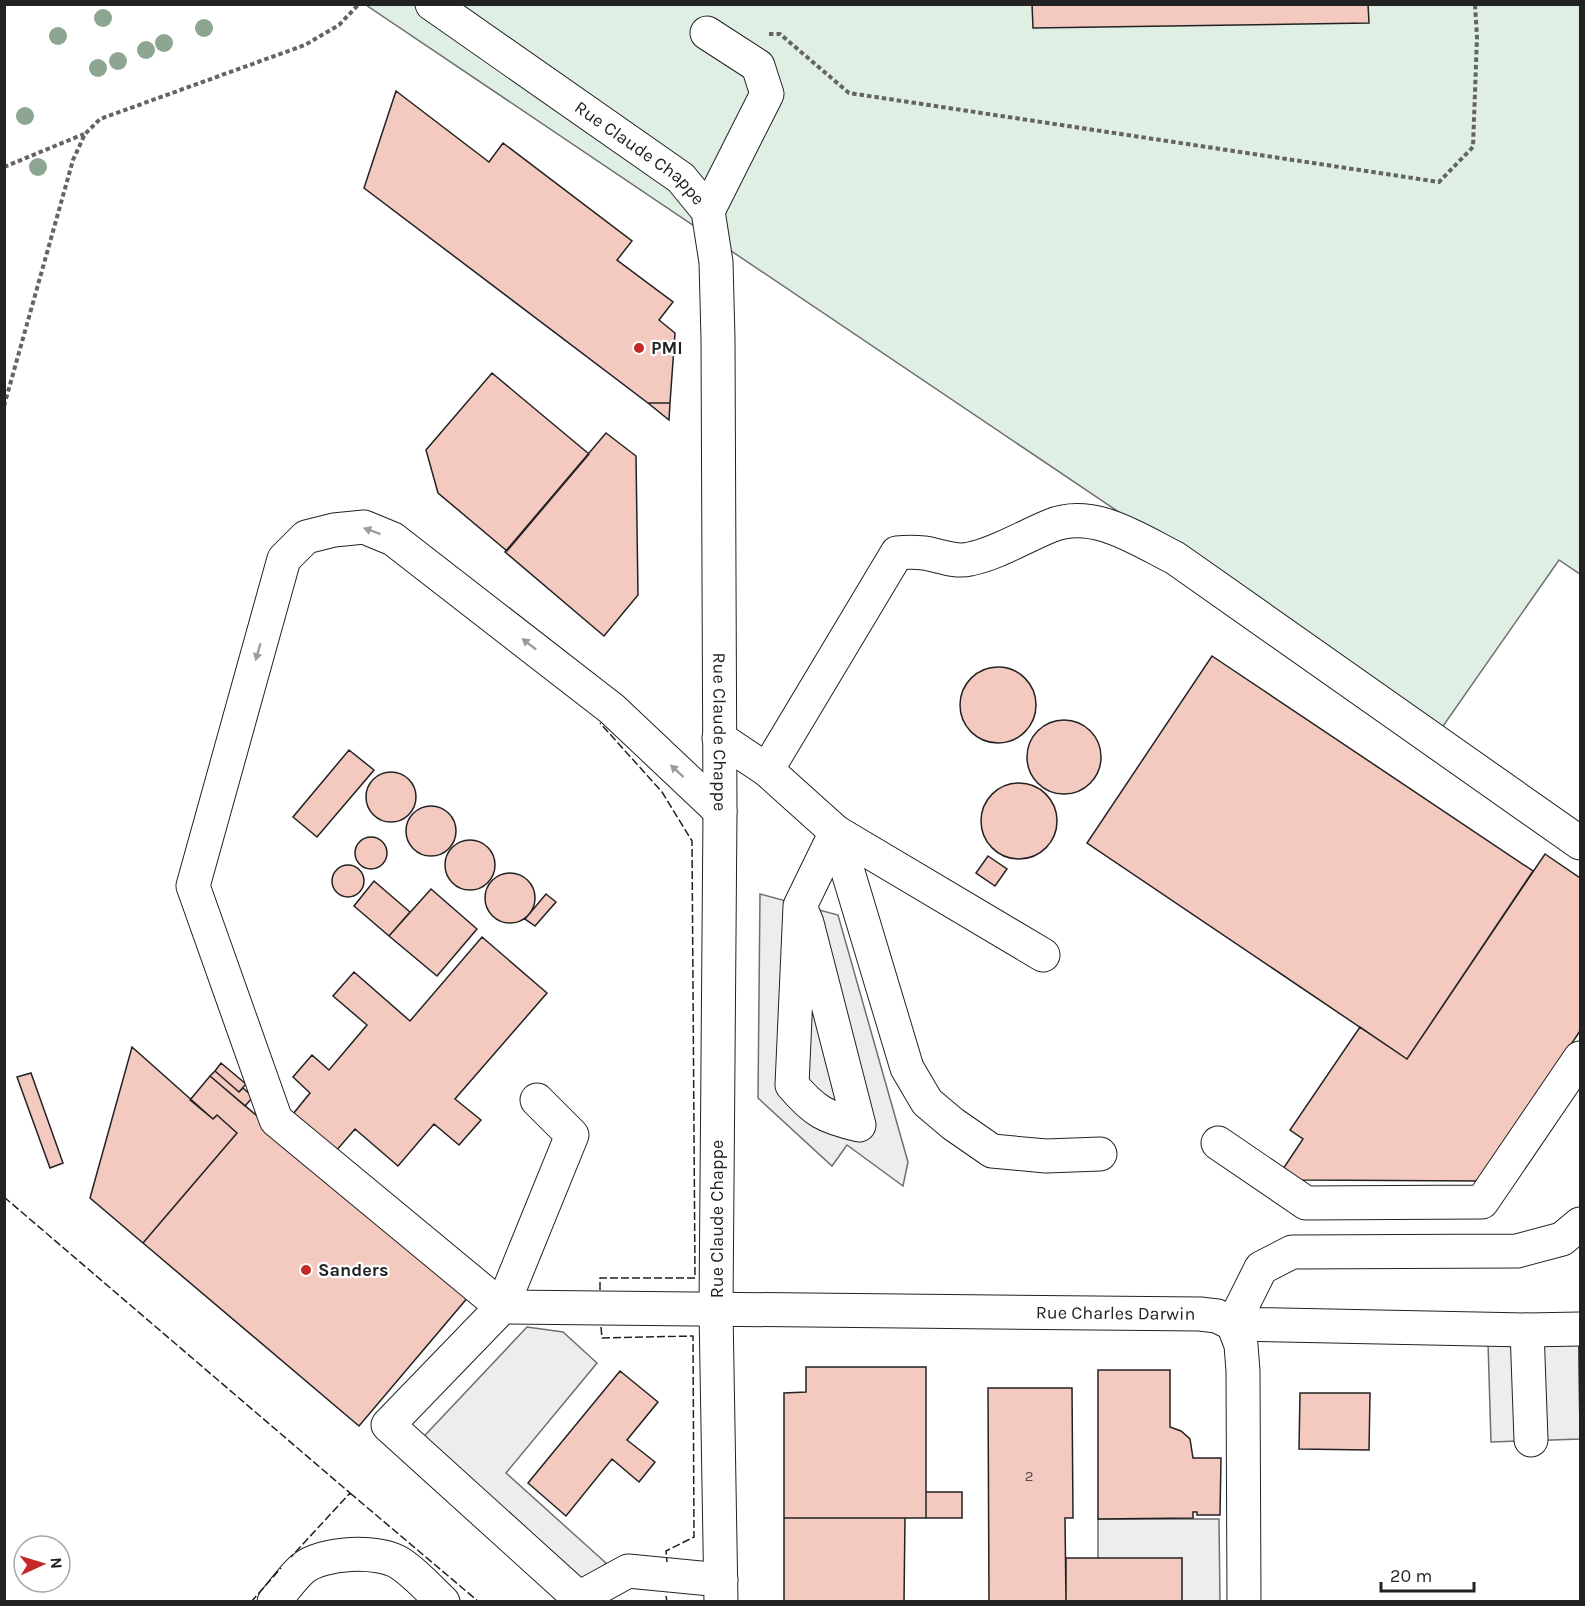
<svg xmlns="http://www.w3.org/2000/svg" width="1585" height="1606" viewBox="0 0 1585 1606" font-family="Karla,sans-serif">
<rect width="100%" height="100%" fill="#fff"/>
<path fill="#e0efe3" stroke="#6f6f6f" stroke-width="1.5" d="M366,5H1580V574L1559,560L1441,729Z"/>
<path fill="#ededed" stroke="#6f6f6f" stroke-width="1.5" d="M760,894L838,915L908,1162L903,1186L847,1145L832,1166L758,1098Z
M527,1327L563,1332L597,1363L506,1473L606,1563L579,1598L413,1448Z
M1579,1341L1580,1439L1491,1442L1488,1342Z
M1098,1519H1219L1220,1601H1182L1098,1558Z"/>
<path fill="#f3c9c0" stroke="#222" stroke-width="1.5" d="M1032,4H1368L1369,23L1033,28Z
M396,91L489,162L503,143L632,241L617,260L673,302L659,320L675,333L670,403H648L364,188Z
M492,373L589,454L507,551L438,493L426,450Z
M648,403H670L669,420Z
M606,433L636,456L638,595L604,636L505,552Z
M1212,656L1533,871L1407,1059L1087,843Z
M960 705a38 38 0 1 1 76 0a38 38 0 1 1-76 0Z
M1027 757a37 37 0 1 1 74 0a37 37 0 1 1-74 0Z
M349,750L374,770L317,837L293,817Z
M366 797a25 25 0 1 1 50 0a25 25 0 1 1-50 0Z
M981 821a38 38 0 1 1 76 0a38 38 0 1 1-76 0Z
M406 831a25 25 0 1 1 50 0a25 25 0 1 1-50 0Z
M355 853a16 16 0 1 1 32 0a16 16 0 1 1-32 0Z
M445 865a25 25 0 1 1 50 0a25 25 0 1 1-50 0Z
M1545,854L1580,878V1031L1480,1181L1301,1180L1283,1169L1303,1139L1290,1130L1360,1027L1407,1059Z
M988,856L1007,869L995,886L976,873Z
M332 881a16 16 0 1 1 32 0a16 16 0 1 1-32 0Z
M485 898a25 25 0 1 1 50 0a25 25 0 1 1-50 0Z
M374,881L410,912L389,936L354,906Z
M431,889L477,929L437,976L389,936Z
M546,894L556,902L535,926L525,919Z
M482,937L547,993L455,1099L481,1120L459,1145L434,1124L398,1166L355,1129L336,1151L293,1114L310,1093L293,1077L312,1055L329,1070L367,1025L333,996L354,972L410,1021Z
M132,1047L213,1119L217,1115L237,1133L143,1243L90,1198Z
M221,1063L246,1084L239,1092L215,1071Z
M215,1071L239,1092L243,1088L253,1097L245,1106L210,1076Z
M31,1073L63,1163L50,1168L17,1077Z
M210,1076L469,1296L359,1426L143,1243L237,1133L217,1115L213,1119L190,1100Z
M1579,1341H1580V1495V1439Z
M806,1367H926V1518H784V1393L806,1392Z
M1098,1370H1170V1427L1181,1431L1190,1439L1193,1458H1221L1220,1515H1197V1512H1193V1518L1098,1519Z
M620,1371L658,1402L627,1440L655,1462L639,1482L612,1459L566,1516L528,1483Z
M988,1388H1072L1073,1518H1065L1066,1602H989Z
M1300,1393H1370L1369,1450L1299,1449Z
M926,1492H962V1518H926Z
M784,1518H905L904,1602H784Z
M1066,1558H1182V1602H1066Z"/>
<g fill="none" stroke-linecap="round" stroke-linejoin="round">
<defs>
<g id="minor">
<path id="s1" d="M432,4L681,178L708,211L716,262L718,339L720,811L716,1310L721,1602"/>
<path d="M707,33L758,66L767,94L708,211"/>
<path d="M719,738L767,770L836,832L1043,955"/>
<path d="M767,770L897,553C906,552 915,552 924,553C939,555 954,563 970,559C998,553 1023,537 1050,526C1093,508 1137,539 1175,558L1580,843"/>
<path id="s2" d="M720,811L612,709L393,539L364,527L334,530L306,537L284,559L193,886L276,1120L502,1307L1200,1314L1217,1316L1233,1324L1241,1345L1243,1371L1244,1602"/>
<path d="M836,832L907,1068L927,1102L953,1124L992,1151L1046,1156L1100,1154"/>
<path d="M800,906L807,923L859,1125C825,1117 815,1112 792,1085L800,906L836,832"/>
<path d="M537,1100L572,1135L502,1307L388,1425L579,1598L628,1571L721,1580"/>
<path d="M1218,1143L1306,1203L1482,1202L1580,1058"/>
<path d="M1580,1224L1562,1239L1517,1251L1292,1252L1261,1268L1233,1324L1527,1330L1580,1329"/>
<path d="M1527,1330L1531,1440"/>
<path d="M274,1602C283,1591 292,1578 302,1569C322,1552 379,1549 401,1564C416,1574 429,1589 443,1602"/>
</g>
</defs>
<use href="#minor" stroke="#222" stroke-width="35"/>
<path stroke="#646464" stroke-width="4" stroke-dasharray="4.5 3" stroke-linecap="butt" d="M769,34H780L849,93L1439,182L1473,147L1477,37L1475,4
M4,167L84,134
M4,406L73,160L85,134L100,119L305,45L339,25L359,4"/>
<use href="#minor" stroke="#fff" stroke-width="33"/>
<path stroke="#222" stroke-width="1.5" stroke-dasharray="8 3" stroke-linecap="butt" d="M4,1197L350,1493L291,1557
M600,1290V1278H695L692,841L662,792L600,723
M601,1327L602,1338L693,1336L694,1537L666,1551L667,1562
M350,1493L479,1602
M666,1596L667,1602
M251,1602L281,1568"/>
</g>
<g fill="#8da692">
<circle cx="103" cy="18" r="9"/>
<circle cx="204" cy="28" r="9"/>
<circle cx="58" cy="36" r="9"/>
<circle cx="164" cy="43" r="9"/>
<circle cx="146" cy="50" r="9"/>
<circle cx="118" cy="61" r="9"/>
<circle cx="98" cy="68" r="9"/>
<circle cx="25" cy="116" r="9"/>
<circle cx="38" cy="167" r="9"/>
</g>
<defs><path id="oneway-solid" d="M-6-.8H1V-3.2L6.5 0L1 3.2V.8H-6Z" transform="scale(1.5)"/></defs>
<g fill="#9c9c9c">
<use href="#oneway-solid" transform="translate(372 531) rotate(-160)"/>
<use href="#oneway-solid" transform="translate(529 644) rotate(-142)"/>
<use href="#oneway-solid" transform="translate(258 652) rotate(106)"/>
<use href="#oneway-solid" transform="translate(677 771) rotate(-137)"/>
</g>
<g fill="#c62828" stroke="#fff" stroke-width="2">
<circle cx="639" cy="348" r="6"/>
<circle cx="306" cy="1270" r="6"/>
</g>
<g text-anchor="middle" stroke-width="4.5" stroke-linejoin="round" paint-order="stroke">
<g font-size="15" fill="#564c4a">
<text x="1029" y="1481">2</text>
</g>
<g font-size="18" fill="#222" stroke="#fff">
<text dy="6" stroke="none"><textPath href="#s1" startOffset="256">Rue Claude Chappe</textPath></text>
<text dy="6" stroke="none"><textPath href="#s1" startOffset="868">Rue Claude Chappe</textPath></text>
<text transform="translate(717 1219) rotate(-90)" y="6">Rue Claude Chappe</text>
<text dy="6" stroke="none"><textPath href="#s2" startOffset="2042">Rue Charles Darwin</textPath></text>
</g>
<g font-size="18" font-weight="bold" fill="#222" stroke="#fff" text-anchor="start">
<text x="651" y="354">PMI</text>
<text x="318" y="1276">Sanders</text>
</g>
</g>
<rect width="1585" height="1606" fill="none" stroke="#222222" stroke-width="12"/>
<g transform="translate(42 1564) rotate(86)"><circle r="28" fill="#ffffff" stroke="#a7a7a7" stroke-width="1.5"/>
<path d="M0-4.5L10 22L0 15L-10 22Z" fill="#c62828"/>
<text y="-9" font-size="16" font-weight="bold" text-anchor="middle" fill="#222222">N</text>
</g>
<path d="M1381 1582v9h93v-9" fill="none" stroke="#222222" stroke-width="3"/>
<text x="1390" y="1582" font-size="18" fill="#222222" stroke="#ffffff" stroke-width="4.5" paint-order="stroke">20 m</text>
</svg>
